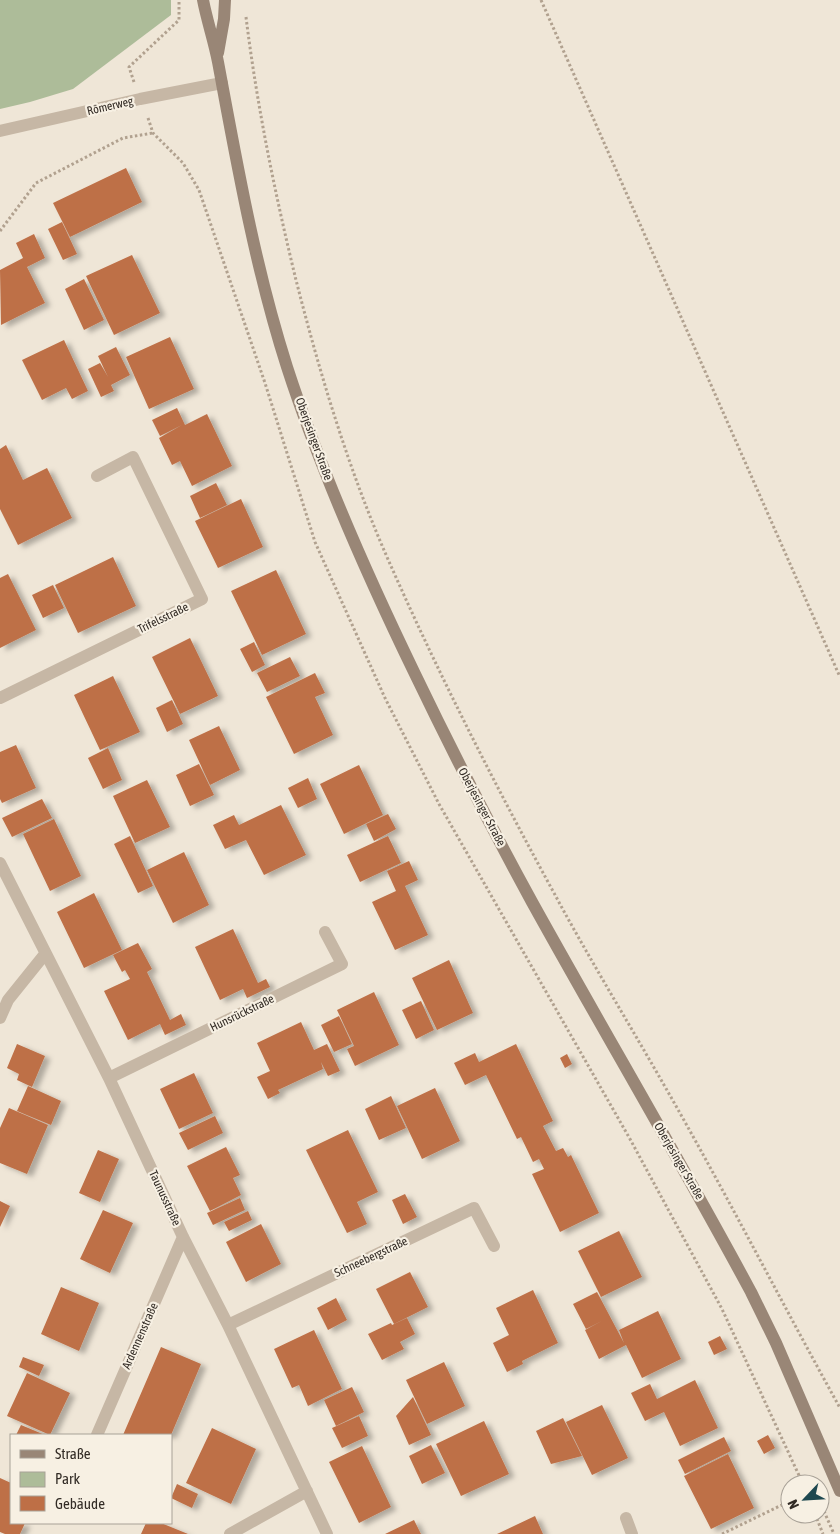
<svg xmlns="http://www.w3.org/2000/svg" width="840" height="1534" viewBox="0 0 840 1534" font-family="'Asap Condensed',sans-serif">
<defs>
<filter id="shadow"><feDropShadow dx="5.5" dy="3" stdDeviation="2.5" flood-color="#0004"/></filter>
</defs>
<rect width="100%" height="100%" fill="#efe6d7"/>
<path fill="#adbc99" d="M0,0H171V15L73,89L30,102L0,109Z"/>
<path fill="#be6f46" filter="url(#shadow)" d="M126,168L142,202L70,237L53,203Z
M62,222L77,254L63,260L48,229Z
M34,234L45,258L27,267L45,303L1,325L0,270L23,258L16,243Z
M132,255L160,313L114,335L86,276Z
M84,279L104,320L84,330L65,289Z
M170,337L194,389L149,409L126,357Z
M64,340L88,391L72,399L66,388L42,400L22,360Z
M116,347L130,375L111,385L114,391L101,397L88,369L100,363L108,377L98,356Z
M177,408L185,425L207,414L232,466L192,486L180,461L172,465L159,438L182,425L160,436L152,420Z
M6,445L23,480L47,468L72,518L18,545L0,509V449Z
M216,483L227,505L200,518L190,496Z
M241,499L263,547L218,568L195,521Z
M113,557L136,606L78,633L55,585Z
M276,570L306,634L262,655L231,591Z
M8,574L36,630L0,648V578Z
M53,585L64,608L43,618L32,595Z
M190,638L218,696L180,714L152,657Z
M254,642L265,665L252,672L240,649Z
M290,657L300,676L267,692L257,673Z
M315,673L325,693L315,697L333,735L294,754L266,697Z
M113,676L140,732L100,750L74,695Z
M172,700L183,724L167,732L156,708Z
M219,726L240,770L210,785L189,740Z
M16,745L36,788L2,803L0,799V752Z
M108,748L122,780L103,789L88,758Z
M199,764L214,795L190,806L176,775Z
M359,765L383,815L344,834L320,784Z
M308,778L317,799L298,808L288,788Z
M147,780L170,827L135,843L113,796Z
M42,799L52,818L12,837L2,818Z
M281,805L306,855L264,875L246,840L225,849L213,825L234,815L239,825Z
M388,814L396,829L374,841L366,824Z
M54,819L81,876L50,891L23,834Z
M130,836L153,886L138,893L114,844Z
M388,836L401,863L360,882L347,855Z
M184,852L209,905L173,923L147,870Z
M409,861L418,880L405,886L428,935L395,950L372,902L396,891L387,871Z
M94,893L122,950L84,968L57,912Z
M233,929L258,983L266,979L270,987L247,998L243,989L220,1000L195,947Z
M138,943L152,969L147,972L170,1020L181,1014L186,1025L165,1035L160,1024L128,1040L104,991L130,979L125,970L122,972L113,955Z
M449,960L473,1013L437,1030L412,978Z
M374,992L399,1045L355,1066L347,1049L354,1046L337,1010Z
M421,1001L434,1030L416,1039L402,1010Z
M339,1016L352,1044L334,1052L321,1025Z
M301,1022L314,1050L327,1044L340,1071L328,1076L321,1062L323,1069L278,1090L280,1093L268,1099L257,1077L270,1071L257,1043Z
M17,1044L45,1056L32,1087L17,1080L19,1074L7,1068Z
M516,1044L553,1121L543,1126L556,1151L563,1148L568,1157L571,1155L599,1213L560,1232L532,1174L544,1169L539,1159L533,1162L521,1137L517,1139L486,1075L465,1085L454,1063L475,1053L479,1062Z
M567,1054L572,1064L565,1068L560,1058Z
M194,1073L213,1113L179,1129L160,1089Z
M28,1086L61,1101L51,1125L17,1111Z
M435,1088L460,1141L422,1159L397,1106Z
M391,1096L406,1128L379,1140L365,1109Z
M9,1108L48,1125L27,1174L0,1163V1128Z
M215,1116L223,1133L188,1150L179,1133Z
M348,1130L378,1192L357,1202L367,1224L347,1233L306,1150Z
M226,1147L240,1175L233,1178L241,1195L210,1211L187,1166Z
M98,1150L119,1159L100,1202L79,1193Z
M405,1194L417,1217L403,1224L392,1200Z
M240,1198L245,1210L213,1225L207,1213Z
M0,1201L10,1206L0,1227Z
M103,1210L133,1223L110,1273L80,1259Z
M248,1211L252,1220L229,1231L224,1222Z
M261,1224L281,1264L246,1282L226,1242Z
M619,1231L642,1277L601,1297L578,1251Z
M410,1272L428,1307L394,1324L376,1289Z
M61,1287L99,1303L79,1351L41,1334Z
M533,1290L558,1343L522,1361L523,1364L507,1372L493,1343L509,1335L496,1308Z
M597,1292L624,1343L619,1330L658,1311L681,1359L642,1378L626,1345L599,1359L585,1330L602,1321L586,1329L573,1304Z
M336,1298L347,1320L328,1330L317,1308Z
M407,1318L415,1334L400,1342L404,1349L382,1360L368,1334L391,1323L392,1325Z
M314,1330L342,1389L308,1406L299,1385L292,1388L274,1349Z
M720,1336L727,1349L714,1355L708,1342Z
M161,1347L201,1364L171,1435H123Z
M23,1357L44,1365L39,1376L19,1367Z
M444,1362L465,1406L427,1424L406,1380Z
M27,1373L70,1393L50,1435L7,1416Z
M695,1380L718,1428L680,1446L664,1412L645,1421L631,1393L650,1384L657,1399Z
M352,1387L364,1412L336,1426L324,1400Z
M413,1397L431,1435L409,1445L396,1416Z
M602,1405L628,1458L592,1475L566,1422Z
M359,1416L368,1436L342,1448L332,1428Z
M563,1418L582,1456L551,1464L536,1431Z
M484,1421L509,1474L461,1496L436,1444Z
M21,1425L45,1435H16Z
M212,1428L256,1449L231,1504L186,1483Z
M768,1435L775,1448L764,1454L757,1441Z
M724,1437L731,1451L685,1474L678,1460Z
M431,1445L445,1473L422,1484L409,1456Z
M362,1446L391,1507L359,1523L329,1462Z
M728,1454L754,1508L711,1529L684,1476Z
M0,1478L11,1483V1523H25L20,1534H5L0,1532Z
M177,1484L198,1494L192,1508L171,1498Z
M535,1516L543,1534H497Z
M414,1520L421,1534H385Z
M146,1523H161L188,1534H141Z"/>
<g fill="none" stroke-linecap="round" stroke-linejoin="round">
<path stroke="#b1a18f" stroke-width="3" stroke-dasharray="2.5 2.5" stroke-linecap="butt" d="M541,0L840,677
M246,17C257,106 275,194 296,280C320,374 348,468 387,557C437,671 494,783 554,893C591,962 633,1030 672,1099C730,1201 783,1305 840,1408
M134,82L129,67L179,20V0
M148,118L153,133L183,163L199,190L265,383L315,542L385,698L439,804L630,1139L722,1309L803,1484
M0,231L36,183L123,138L153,133
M820,1502L834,1534
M815,1514L823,1534
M722,1534L790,1501"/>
<path stroke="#c6b7a5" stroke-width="12" d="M0,131L140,99L222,83
M0,698L202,599L133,457L97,476
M0,863L109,1078L183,1237L228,1325L327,1534
M0,1018L8,1000L45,954
M109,1078L342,964L325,932
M228,1325L474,1208L494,1246
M97,1435L183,1237
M626,1518L632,1534
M230,1534L307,1491"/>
<path stroke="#998676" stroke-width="12" d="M203,0C207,21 214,41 218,62C237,164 255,267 287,367C321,472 367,575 415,674C452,751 491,827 532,902C604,1032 680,1160 751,1292L776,1343L840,1491
M218,53L224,19L225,0"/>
</g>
<g text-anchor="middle" stroke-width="4.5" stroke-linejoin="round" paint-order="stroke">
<g font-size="12" fill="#322b25" stroke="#f7f0e3">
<text transform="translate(110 106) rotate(-13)" y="4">Römerweg</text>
<text transform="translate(314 439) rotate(70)" y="4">Oberjesinger Straße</text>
<text transform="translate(163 618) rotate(-26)" y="4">Trifelsstraße</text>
<text transform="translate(482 807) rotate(62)" y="4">Oberjesinger Straße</text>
<text transform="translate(242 1013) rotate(-26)" y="4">Hunsrückstraße</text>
<text transform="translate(679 1161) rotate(60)" y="4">Oberjesinger Straße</text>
<text transform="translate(165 1198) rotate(65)" y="4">Taunusstraße</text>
<text transform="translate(371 1257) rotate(-25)" y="4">Schneebergstraße</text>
<text transform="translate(140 1336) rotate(-66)" y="4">Ardennenstraße</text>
</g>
</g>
<rect x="10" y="1434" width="162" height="90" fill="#f7f0e3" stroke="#a8a197"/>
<rect x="20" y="1450" width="25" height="8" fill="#998676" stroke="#a8a197"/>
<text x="55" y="1459" font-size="15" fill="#322b25">Straße</text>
<rect x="20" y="1472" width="25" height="15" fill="#adbc99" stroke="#a8a197"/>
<text x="55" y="1484" font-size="15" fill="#322b25">Park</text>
<rect x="20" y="1496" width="25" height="15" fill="#be6f46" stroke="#a8a197"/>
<text x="55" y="1509" font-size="15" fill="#322b25">Gebäude</text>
<g transform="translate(805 1499) rotate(245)"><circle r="24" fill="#f7f0e3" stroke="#a8a197"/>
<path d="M0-4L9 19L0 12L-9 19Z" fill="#1e4850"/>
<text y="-8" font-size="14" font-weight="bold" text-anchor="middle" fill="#322b25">N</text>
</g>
</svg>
